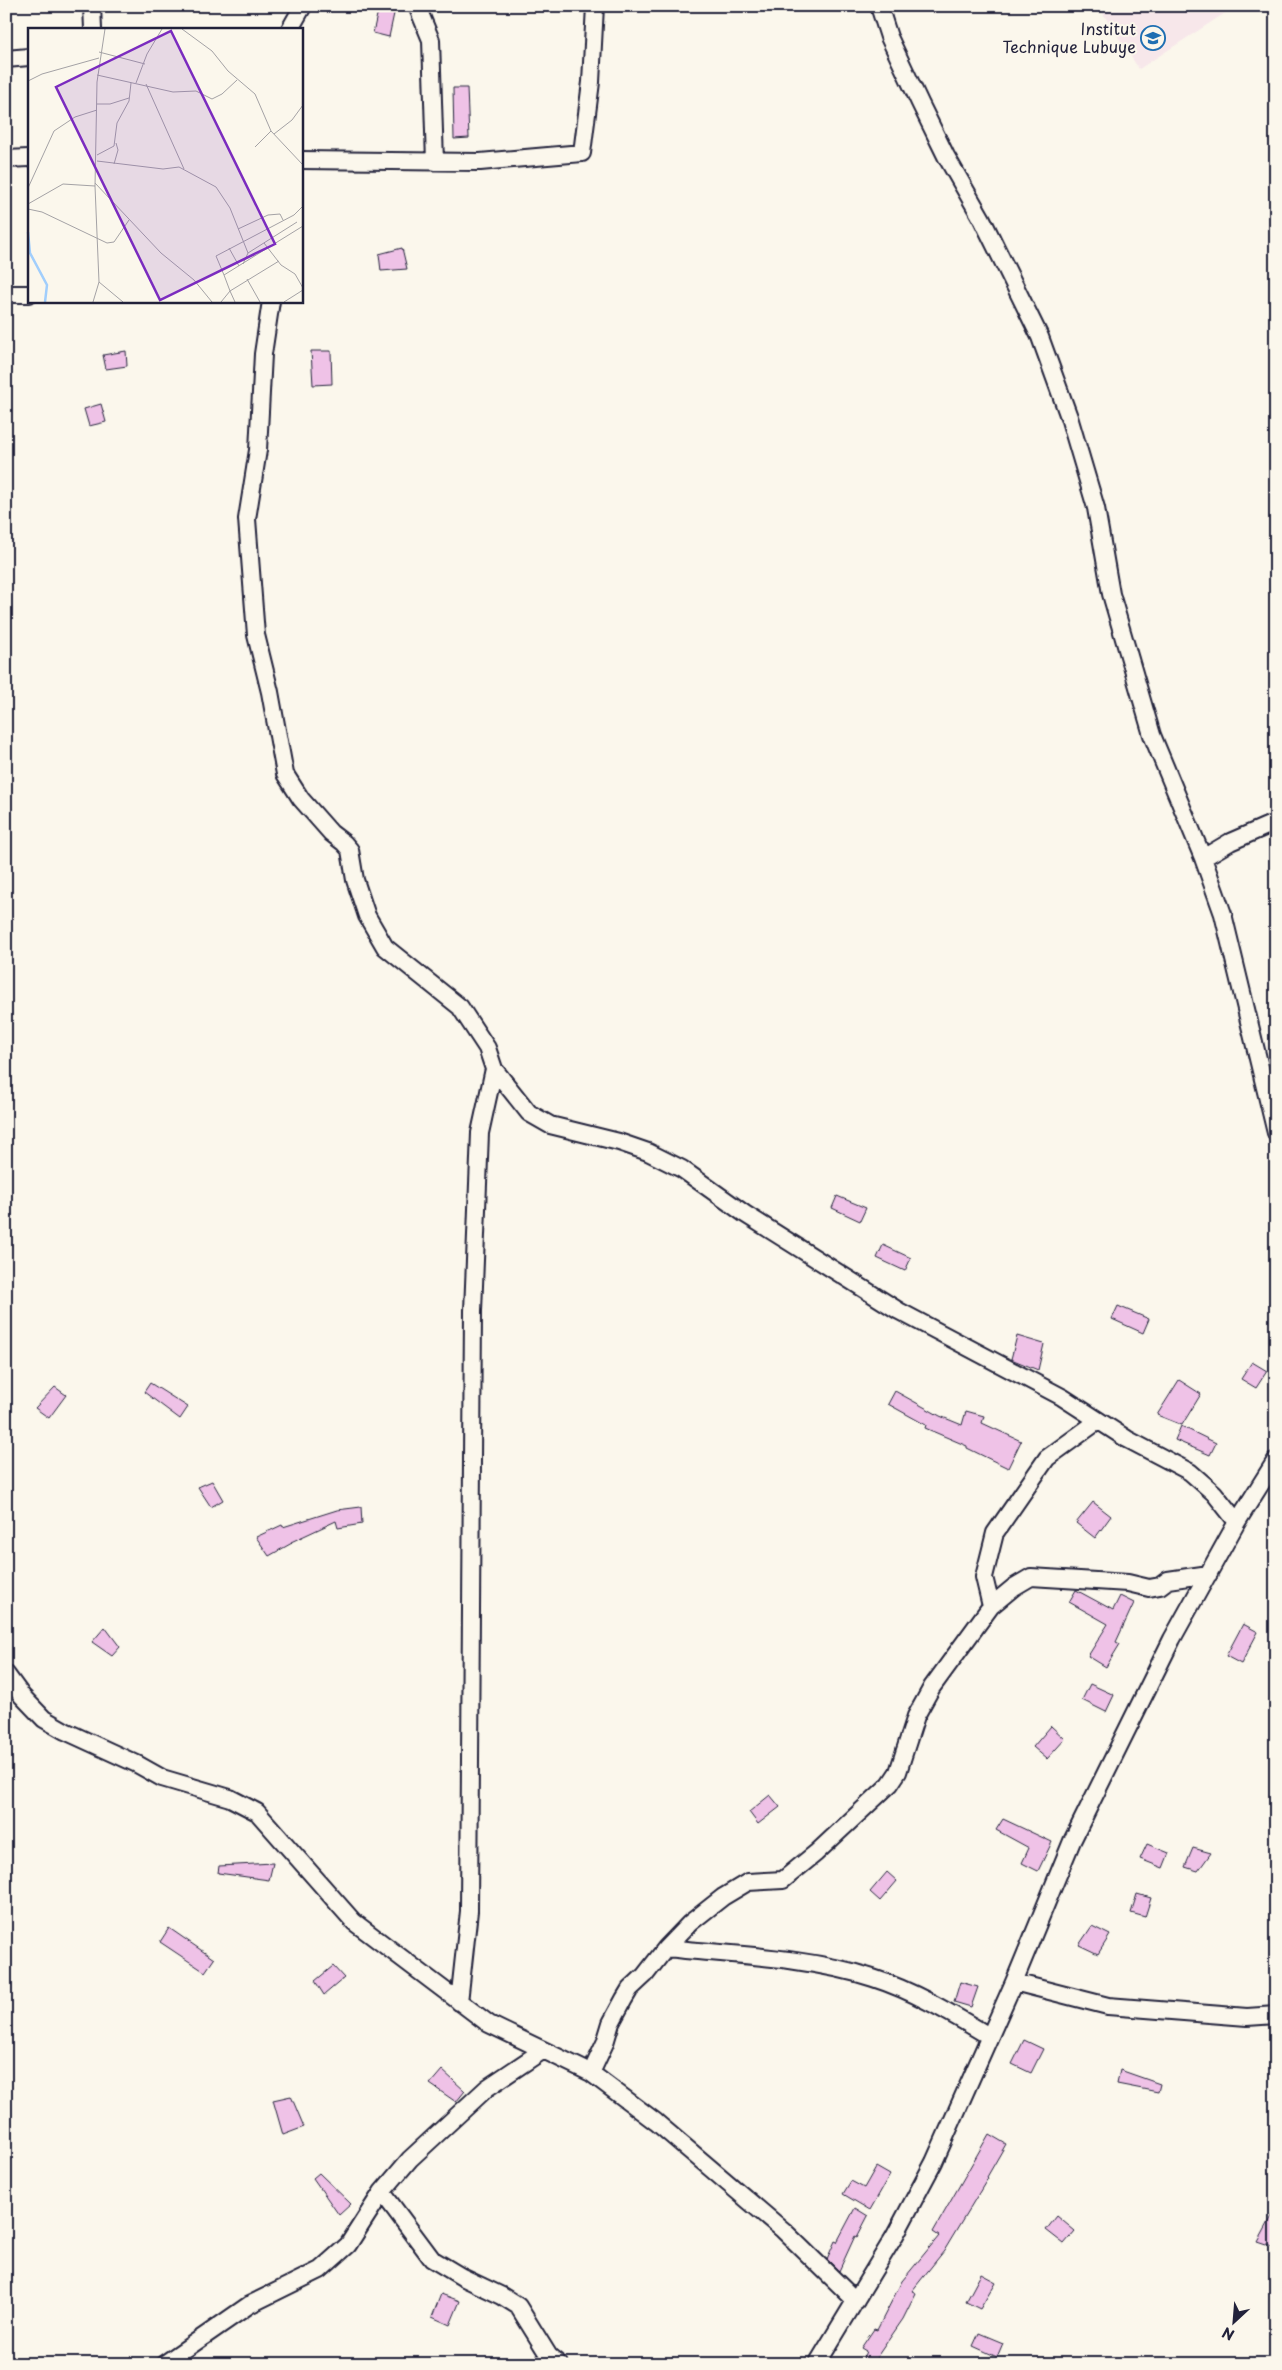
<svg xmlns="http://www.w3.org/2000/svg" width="1282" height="2370" viewBox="0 0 1282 2370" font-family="'Playpen Sans',sans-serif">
<rect width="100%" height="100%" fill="#fbf7ec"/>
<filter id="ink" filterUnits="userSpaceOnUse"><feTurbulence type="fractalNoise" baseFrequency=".02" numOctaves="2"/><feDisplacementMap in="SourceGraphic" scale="10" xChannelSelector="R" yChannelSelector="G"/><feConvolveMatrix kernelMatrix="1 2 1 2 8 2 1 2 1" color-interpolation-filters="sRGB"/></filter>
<g filter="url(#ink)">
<path fill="#f7e7ea" d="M1098,6H1236L1139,69Z"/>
<path fill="#efc2e7" stroke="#22223b" d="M379,6L395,9L389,37L373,33Z
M453,88H467L469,138L454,139Z
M402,248L407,269L381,271L379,254Z
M126,351L127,366L106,369L103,355Z
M311,351H331L332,384L313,385Z
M101,404L106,422L89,426L84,409Z
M837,1196L866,1208L860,1221L832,1208Z
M883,1245L911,1258L905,1271L877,1258Z
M1118,1306L1149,1319L1143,1333L1112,1319Z
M1017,1336L1044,1344L1038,1370L1011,1359Z
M1252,1362L1267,1371L1256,1388L1241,1379Z
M1179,1380L1201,1394L1182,1425L1157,1415Z
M150,1383L188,1407L180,1419L144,1392Z
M55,1387L66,1395L49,1418L35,1408Z
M895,1391L940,1416L962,1425L966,1411L984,1416L982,1423L1021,1441L1008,1468L967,1448V1446L925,1428L926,1425L888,1404Z
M1181,1426L1216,1443L1210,1455L1175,1440Z
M212,1481L223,1500L211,1507L198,1487Z
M1093,1502L1111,1516L1095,1538L1076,1523Z
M361,1507L362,1524L338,1528L336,1521L291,1542L292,1543L269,1556L256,1537L282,1525L283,1527L337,1510Z
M1076,1590L1113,1610L1120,1596L1134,1603L1116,1642L1120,1644L1106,1667L1088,1656L1108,1624L1069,1602Z
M1243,1624L1258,1632L1241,1664L1226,1656Z
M105,1627L120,1647L112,1656L92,1642Z
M1090,1684L1114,1695L1106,1712L1082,1700Z
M1051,1726L1065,1739L1047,1759L1033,1747Z
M770,1795L780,1807L758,1824L749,1812Z
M1003,1819L1052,1842L1038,1871L1022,1863L1029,1848L996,1830Z
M1147,1844L1169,1853L1163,1868L1140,1859Z
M1193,1848L1211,1853L1198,1871L1185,1867Z
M273,1863L269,1880L218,1873L219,1866Z
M887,1872L897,1881L880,1901L870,1892Z
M1137,1894L1151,1898L1145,1917L1131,1913Z
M1092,1926L1110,1935L1098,1954L1079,1945Z
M169,1928L214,1959L205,1972L160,1942Z
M333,1966L344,1978L324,1995L315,1981Z
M960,1982L978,1987L971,2007L954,2002Z
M1024,2040L1043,2049L1031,2073L1012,2064Z
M442,2070L465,2091L456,2102L430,2084Z
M1120,2070L1160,2084L1158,2092L1117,2084Z
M291,2096L304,2127L283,2135L273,2100Z
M989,2134L1006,2144L987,2177L988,2178L944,2251L912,2291L916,2293L903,2319L872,2364H861L866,2351L861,2348L874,2329L877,2330L902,2281L939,2236L933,2232Z
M876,2167L890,2175L870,2210L843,2194L851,2181L864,2188Z
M319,2173L351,2204L339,2215L313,2178Z
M855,2208L868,2216L857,2237L855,2236L839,2271L827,2259L835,2241L837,2242Z
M1276,2209V2248L1258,2242Z
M1057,2216L1075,2231L1064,2244L1046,2230Z
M981,2274L996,2282L980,2309L966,2302Z
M441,2294L460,2301L450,2325L432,2317Z
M979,2333L1003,2343L997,2357L973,2346Z"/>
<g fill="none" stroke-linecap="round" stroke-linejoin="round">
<defs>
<path id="minor" d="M92,6L93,29
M417,6L431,40L435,162
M879,6L889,37L920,103L946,156L982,219L1040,337L1069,417L1096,508L1111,594L1152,735L1203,858L1223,914L1276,1133
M290,29L303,6
M6,59L29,57
M6,159L29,158
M301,160L480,162L582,153L591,82L595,6
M6,294H29
M271,301L263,354L258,450L247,519L256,635L270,692L285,774L301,799L331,833L344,843L350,850L355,880L367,916L385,947L460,1007L487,1048L494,1069L529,1113L550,1125L619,1142L648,1152L682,1169L745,1214L899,1311L1062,1397L1127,1439L1190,1472L1214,1493L1237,1522
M1203,858L1230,842L1276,822
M991,1606L984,1577L995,1533L1047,1458L1098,1421
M6,1674L22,1696L44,1719L65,1731L137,1764L162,1778L230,1798L257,1812L354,1922L489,2024L591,2073L656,2122L783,2230L856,2301
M666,1948C732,1955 809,1957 873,1978C914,1991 952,2014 989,2036
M1014,1982L1108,2006L1247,2017L1276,2015
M459,2002L469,1911L473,1311L480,1133L494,1069
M591,2073L605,2043L611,2023L624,1999L630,1989L645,1975L666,1948L690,1923L723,1897L748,1882L783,1880L816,1853L890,1784L898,1772L916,1716L932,1687L991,1606L1014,1587L1031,1577L1128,1583L1149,1588L1160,1586L1168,1580L1209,1574
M382,2192L432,2259L462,2277L502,2296L518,2306L549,2356L559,2364
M164,2364L249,2305L320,2270L348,2245L382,2192L410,2159L487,2088L542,2051
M817,2364L894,2237L934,2162L1014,1982L1072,1841L1172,1639L1237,1522L1276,1460"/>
</defs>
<use href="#minor" stroke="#22223b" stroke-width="20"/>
<use href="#minor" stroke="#fbf7ec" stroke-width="16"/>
</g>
</g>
<defs>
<symbol id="school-ring" viewBox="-11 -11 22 22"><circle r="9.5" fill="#fbf7ec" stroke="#1f6fb2" stroke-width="1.5"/><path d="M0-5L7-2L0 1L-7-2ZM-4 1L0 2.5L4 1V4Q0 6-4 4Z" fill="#1f6fb2"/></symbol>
</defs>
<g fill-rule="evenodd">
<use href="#school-ring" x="1139" y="24" width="28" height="28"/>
</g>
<g text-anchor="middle" stroke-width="4" stroke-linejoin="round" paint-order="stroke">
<g font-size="16" fill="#22223b" stroke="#fbf7ec" text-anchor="end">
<text x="1136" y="35">Institut<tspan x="1136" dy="18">Technique Lubuye</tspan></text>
</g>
</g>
<g transform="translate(28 28)">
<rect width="275" height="275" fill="#fbf7ec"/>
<path fill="none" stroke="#a1cefc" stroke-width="2.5" d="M0,204L2,225L19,257L17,274"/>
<path fill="none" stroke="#a4a2a5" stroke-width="1" d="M154,1L184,23L200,43L227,66L243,103L275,137M71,24L117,36M69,47L145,64L168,63L184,71L194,66L209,52M0,53L14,46L71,30M108,55L119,26L134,1M118,56L156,141M69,76H82L101,70M246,106L264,92L275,77M227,119L243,103M69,127L86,118L89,95L101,73L103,55M69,133L135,141L151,139L188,159L202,180L220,225L215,236M86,136L90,122L88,115M67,155L133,225L166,252L184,274M0,160L26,103L47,89L69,82M0,176L35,156L67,158M0,181L14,184L79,215L86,214L101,192M210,201L240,187L252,186L255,192M236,215L253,237L267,246L275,260M201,220L211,238M220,225L269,194M196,247L188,228L266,187L275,178M219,251L232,274M71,254L95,274M65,274L71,254L67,158L69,54L77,1M193,274L202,263L196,247L275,198M207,274L202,263L251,233M256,274L275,262"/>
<path fill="#7b2cbf" fill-opacity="0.15" stroke="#7b2cbf" stroke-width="2.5" d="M143,3L247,216L132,272L28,59Z"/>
<rect width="275" height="275" fill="none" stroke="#22223b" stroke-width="2.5"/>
</g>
<rect width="1282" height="2370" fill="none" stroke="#fbf7ec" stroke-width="25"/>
<rect x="12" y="12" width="1257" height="2345" fill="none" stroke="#22223b" stroke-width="2" filter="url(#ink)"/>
<g transform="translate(1234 2322) rotate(206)" stroke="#fbf7ec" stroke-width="4" paint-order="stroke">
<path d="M0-4L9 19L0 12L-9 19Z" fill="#22223b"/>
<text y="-8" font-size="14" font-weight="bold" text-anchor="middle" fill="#22223b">N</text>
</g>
</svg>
